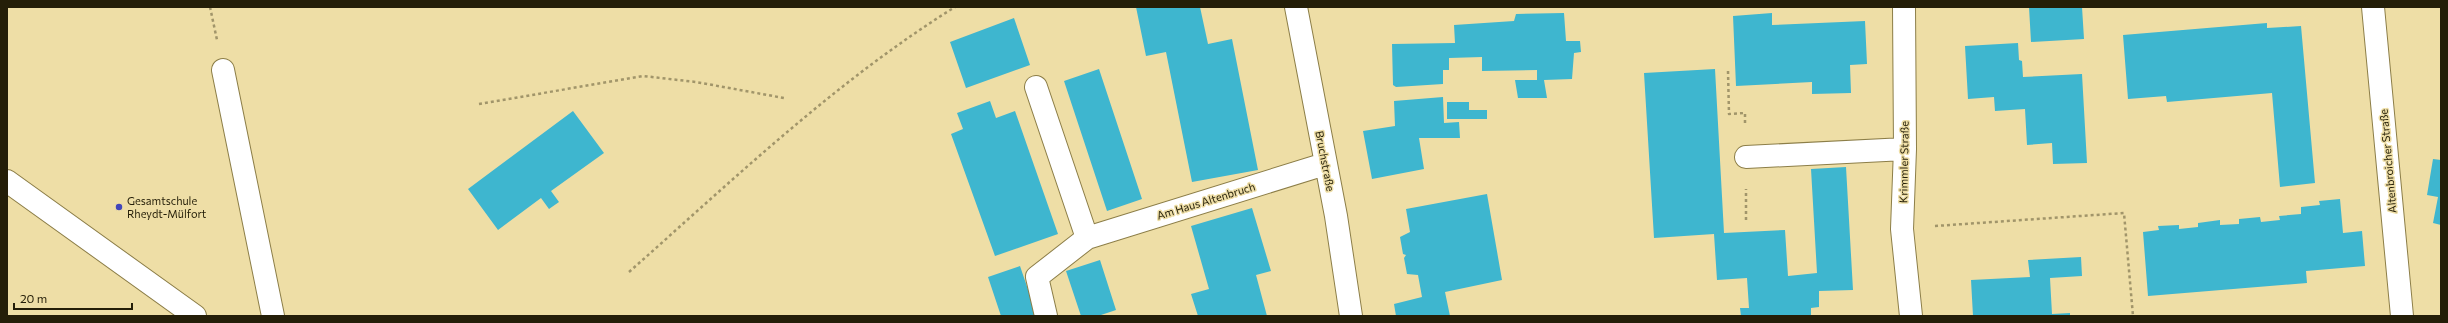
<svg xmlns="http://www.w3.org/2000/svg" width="2448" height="323" viewBox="0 0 2448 323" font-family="Commissioner,sans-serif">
<rect width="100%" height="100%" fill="#eedea6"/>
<path fill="#3eb6cf" d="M1136,7H1200L1208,44L1232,39L1258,170L1192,182L1166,52L1146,56Z
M2029,7H2082L2084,39L2031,42Z
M1564,13L1566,41H1580L1581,52L1574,53L1572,79L1544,80L1547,98H1518L1515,80H1537V70L1482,71V57L1449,58V70H1443V84L1396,87L1393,85L1392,44L1455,43L1454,25L1514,21L1516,14Z
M1772,13V25L1865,21L1867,64L1850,65L1851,93L1812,94V82L1736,86L1733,16Z
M1014,18L1030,65L966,88L950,42Z
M2267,23V28L2301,26L2315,183L2280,187L2272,93L2167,102L2166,96L2128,99L2123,35Z
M2018,43L2019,60L2022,61L2023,77L2082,74L2087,163L2053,164L2052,143L2027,145L2025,109L1995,111L1994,97L1968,99L1965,46Z
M1099,69L1142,199L1107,211L1064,81Z
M1715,69L1724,233L1785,230L1788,276L1817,273L1811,169L1846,167L1853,290L1819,291V307L1811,308V316H1741L1740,308H1749L1747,278L1717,280L1714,234L1654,238L1644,73Z
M1443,97L1444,123L1459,122L1460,138H1419L1424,169L1372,179L1363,131L1395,126L1394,101Z
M990,101L996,118L1015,111L1058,234L995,256L951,134L963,129L957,113Z
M1447,102H1469V110H1487V119H1447Z
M573,111L604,153L551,191L559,202L549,209L541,198L498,230L468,189Z
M2433,159L2441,160V225L2433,223L2438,197L2427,195Z
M1487,194L1502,280L1445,292L1450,316H1396L1394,304L1422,297L1418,275L1407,274L1404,258L1406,255L1403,254L1400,237L1410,232L1406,209Z
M2340,199L2343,233L2362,231L2365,266L2306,271L2307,283L2148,296L2143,232L2159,230L2158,226L2179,225V229L2198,227V223L2220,220V225L2239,224V219L2260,217L2261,222L2280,220L2279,216L2301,214V207L2320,205L2319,201Z
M1252,208L1271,271L1256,275L1267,316H1198L1191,294L1209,289L1191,226Z
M2081,257L2082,276L2050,278L2052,314L2070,313V316H1973L1971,280L2030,277L2028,260Z
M1100,260L1116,310L1098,316H1081L1066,271Z
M1020,266L1037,316H1001L988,277Z"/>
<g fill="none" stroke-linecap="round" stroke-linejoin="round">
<defs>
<path id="minor" d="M1296,7L1336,216L1351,316
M1904,7L1905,149L1902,229L1911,316
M2373,7L2402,316
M223,70L273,316
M1036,87L1087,238
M1746,157L1905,149
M7,181L195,316
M1046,316L1037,277L1087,238L1325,164"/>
</defs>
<use href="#minor" stroke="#8c7e48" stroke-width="24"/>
<path stroke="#a1956a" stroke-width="2.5" stroke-dasharray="3 3" stroke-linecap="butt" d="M210,7L217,40
M1728,71L1729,114L1745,113V124
M479,104L643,76L696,82L784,98
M1746,220V189
M1935,226L2124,213L2133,316
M629,272C734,179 836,81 955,7"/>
<use href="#minor" stroke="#fff" stroke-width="22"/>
</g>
<circle fill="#4146ba" stroke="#eedea6" stroke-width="1.5" cx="119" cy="207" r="4"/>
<g text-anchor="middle" stroke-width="3" stroke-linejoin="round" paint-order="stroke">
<g font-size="11" fill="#241e08" stroke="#eedea6">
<text transform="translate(1325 161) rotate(79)" y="4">Bruchstraße</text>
<text transform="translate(2388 161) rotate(-95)" y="4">Altenbroicher Straße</text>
<text transform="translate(1904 162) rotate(-89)" y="4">Krimmler Straße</text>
<text transform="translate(1206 201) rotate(-17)" y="4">Am Haus Altenbruch</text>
</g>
<g font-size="11" fill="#241e08" stroke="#eedea6" text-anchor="start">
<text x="127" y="205">Gesamtschule<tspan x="127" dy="13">Rheydt-Mülfort</tspan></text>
</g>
</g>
<rect width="2448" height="323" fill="none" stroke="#241e08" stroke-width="16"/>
<path d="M14 303v6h118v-6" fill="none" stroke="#241e08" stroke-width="2"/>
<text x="20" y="303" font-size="12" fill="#241e08" stroke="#eedea6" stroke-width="3" paint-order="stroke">20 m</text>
</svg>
